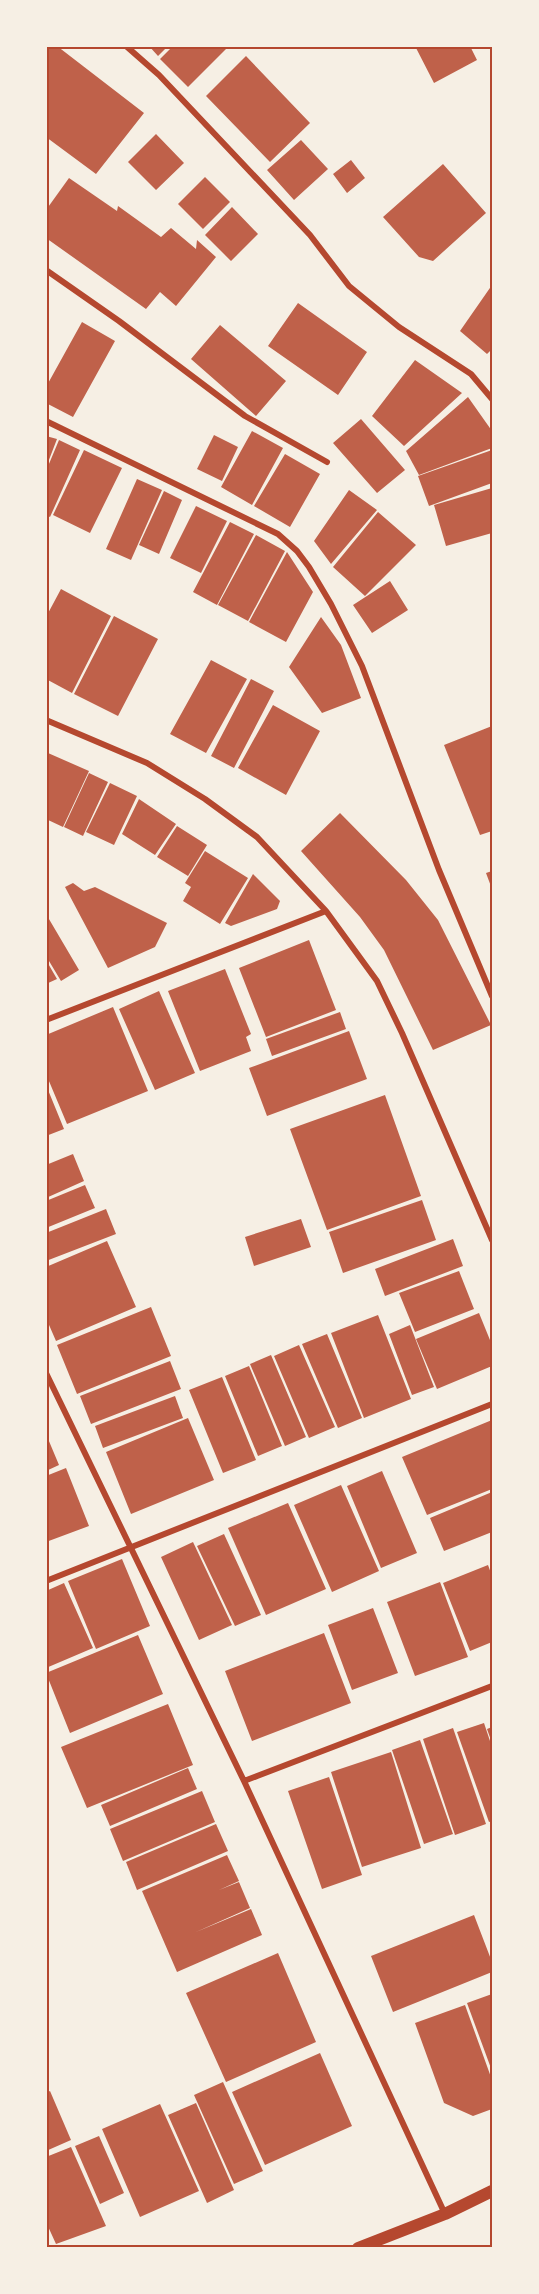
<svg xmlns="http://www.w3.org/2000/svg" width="539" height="2294" viewBox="0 0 539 2294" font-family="'Alegreya Sans',sans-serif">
<rect width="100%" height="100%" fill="#f6efe4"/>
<path fill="#bf614a" d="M46,46H57L144,113L96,174L46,137Z
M149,46H168L158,56Z
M173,46H229L188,87L160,59Z
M415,46H470L477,60L434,83Z
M246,56L310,123L270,162L206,96Z
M156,134L184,163L156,190L128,162Z
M301,140L328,169L294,200L267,170Z
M351,160L365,178L347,193L333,174Z
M443,164L486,213L433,261L419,257L383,217Z
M205,177L230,202L203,229L178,204Z
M69,178L117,211L118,206L161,237L171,228L196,249L197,240L216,257L176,306L160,292L146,309L46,238V210Z
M232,207L258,234L231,261L205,235Z
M492,285V349L487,354L460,331Z
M298,303L367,352L338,395L268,346Z
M82,322L115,341L73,417L46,403V387Z
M220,325L286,381L256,416L191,359Z
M415,360L462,393L404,446L372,416Z
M468,397L492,431V448L419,475L406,451Z
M361,419L405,470L377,493L333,443Z
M252,431L283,448L252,505L221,487Z
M214,435L238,447L222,481L197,469Z
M46,436L57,439L47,465H46Z
M59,440L80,450L50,517L46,515V471Z
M84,450L122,468L90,533L53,515Z
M492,450V483L429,506L418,476Z
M285,454L320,474L290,527L254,506Z
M137,479L162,490L131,560L106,549Z
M492,488V533L446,546L434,505Z
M349,490L377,510L331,564L314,541Z
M164,491L182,500L159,554L139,545Z
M196,506L227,521L201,573L170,558Z
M378,512L416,545L365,596L333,567Z
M230,522L254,534L217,605L193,592Z
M256,535L285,551L248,621L218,605Z
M287,552L313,592L286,642L249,622Z
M390,581L408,610L372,633L353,605Z
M61,589L111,616L72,693L46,679V617Z
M114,616L158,639L118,716L74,694Z
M321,617L341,645L361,698L322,713L289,667Z
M211,660L247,679L206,753L170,734Z
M251,679L274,691L234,768L211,756Z
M273,705L320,731L286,795L238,768Z
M492,726V831L480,835L444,745Z
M48,753L89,771L63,827L46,819Z
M89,773L108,782L83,836L64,827Z
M110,783L137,796L114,845L86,832Z
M139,799L176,824L155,855L122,834Z
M340,813L406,880L438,920L491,1025L433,1050L384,950L360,917L301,851Z
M177,826L207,845L188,876L157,857Z
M205,851L248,878L220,924L183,901L191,887L185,883Z
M492,871V889L486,873Z
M253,874L280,901L277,909L231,926L225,923Z
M73,883L84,891L95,887L167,923L155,947L108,968L65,887Z
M46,914L79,970L61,981L46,956Z
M309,940L336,1010L266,1037L239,968Z
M46,960L57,979L46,984Z
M225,969L251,1034L246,1037L251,1051L200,1071L168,991Z
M159,991L195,1073L155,1090L119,1009Z
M113,1007L148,1091L67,1124L46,1074V1035Z
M340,1012L346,1029L272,1056L266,1039Z
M349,1031L367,1079L267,1116L249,1068Z
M46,1085L64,1129L46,1136Z
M385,1095L421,1196L327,1230L290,1129Z
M73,1154L84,1181L46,1198V1165Z
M85,1185L95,1208L46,1228V1201Z
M422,1200L436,1240L343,1273L329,1232Z
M106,1209L116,1234L46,1261V1233Z
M301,1219L311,1247L254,1266L245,1237Z
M453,1239L463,1266L385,1296L375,1269Z
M107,1241L136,1307L56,1341L46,1318V1267Z
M459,1271L474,1309L415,1332L399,1293Z
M151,1307L171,1356L77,1394L57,1345Z
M479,1313L492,1345V1366L437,1389L416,1339Z
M378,1315L411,1399L364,1418L331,1333Z
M410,1325L434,1387L412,1395L389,1334Z
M327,1334L362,1418L338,1428L302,1344Z
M299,1345L335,1427L309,1438L274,1356Z
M271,1355L306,1437L285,1446L250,1364Z
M170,1361L181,1389L91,1424L80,1396Z
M249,1366L282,1446L258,1456L225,1376Z
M222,1377L256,1460L223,1473L189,1390Z
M175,1396L183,1418L103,1448L95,1426Z
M188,1418L214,1480L131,1514L106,1452Z
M492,1420V1489L427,1515L402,1457Z
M46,1434L59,1465L46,1471Z
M66,1468L89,1526L46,1542V1476Z
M382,1471L417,1553L381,1568L347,1486Z
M341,1485L379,1571L332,1592L294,1505Z
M492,1492V1532L444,1551L430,1518Z
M288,1503L326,1589L266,1615L228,1528Z
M224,1534L261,1615L235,1626L197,1546Z
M193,1542L232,1625L199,1640L161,1557Z
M122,1559L150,1626L96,1649L68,1581Z
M488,1565L492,1576V1642L470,1651L443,1583Z
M440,1582L468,1657L415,1676L387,1602Z
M64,1583L93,1648L46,1668V1591Z
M373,1608L398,1673L352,1690L328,1625Z
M324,1633L351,1703L252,1741L225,1671Z
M138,1635L163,1694L70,1733L46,1673Z
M168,1704L193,1765L87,1808L61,1747Z
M484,1723L492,1747V1821L489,1822L457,1732Z
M492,1727V1743L487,1729Z
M453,1728L486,1824L455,1835L423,1739Z
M420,1740L453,1834L424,1844L392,1750Z
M391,1752L421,1848L362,1867L331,1772Z
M188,1768L197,1789L110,1826L101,1805Z
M329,1777L362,1875L322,1889L288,1791Z
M202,1791L215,1822L123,1861L110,1829Z
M216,1824L228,1851L137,1890L126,1862Z
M227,1855L239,1881L219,1890L239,1882L250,1908L196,1932L251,1909L262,1935L177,1972L142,1891Z
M474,1915L492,1962V1972L393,2012L371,1956Z
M278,1953L316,2042L226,2082L186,1993Z
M492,1994V2071L467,2003Z
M465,2005L492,2080V2109L473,2116L444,2103L415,2023Z
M320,2053L352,2126L265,2165L232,2092Z
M223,2082L263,2171L234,2184L194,2095Z
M50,2091L71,2140L46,2151V2093Z
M196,2103L234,2190L207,2203L168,2115Z
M160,2104L199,2191L140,2217L102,2129Z
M99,2136L124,2193L100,2204L75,2146Z
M71,2147L106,2226L56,2244L46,2222V2157Z"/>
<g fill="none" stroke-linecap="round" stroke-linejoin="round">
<path stroke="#b5482f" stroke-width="6" d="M126,46L159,75L310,235L349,286L399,327L471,374L492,399
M46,270L119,321L245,416L327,462
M46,421L278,534L297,551L309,567L331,604L362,666L439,870L492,996
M46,720L147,763L205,799L257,837L326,911L377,981L402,1033L492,1240
M46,1020L326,911
M46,1373L244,1781L445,2214
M46,1581L492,1404
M244,1781L492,1686"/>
<path stroke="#b5482f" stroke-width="12" d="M358,2248L445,2214L492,2191"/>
</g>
<rect width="539" height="2294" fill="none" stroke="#f6efe4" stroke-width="96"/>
<rect x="48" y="48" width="443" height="2198" fill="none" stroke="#b5482f" stroke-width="2"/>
</svg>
